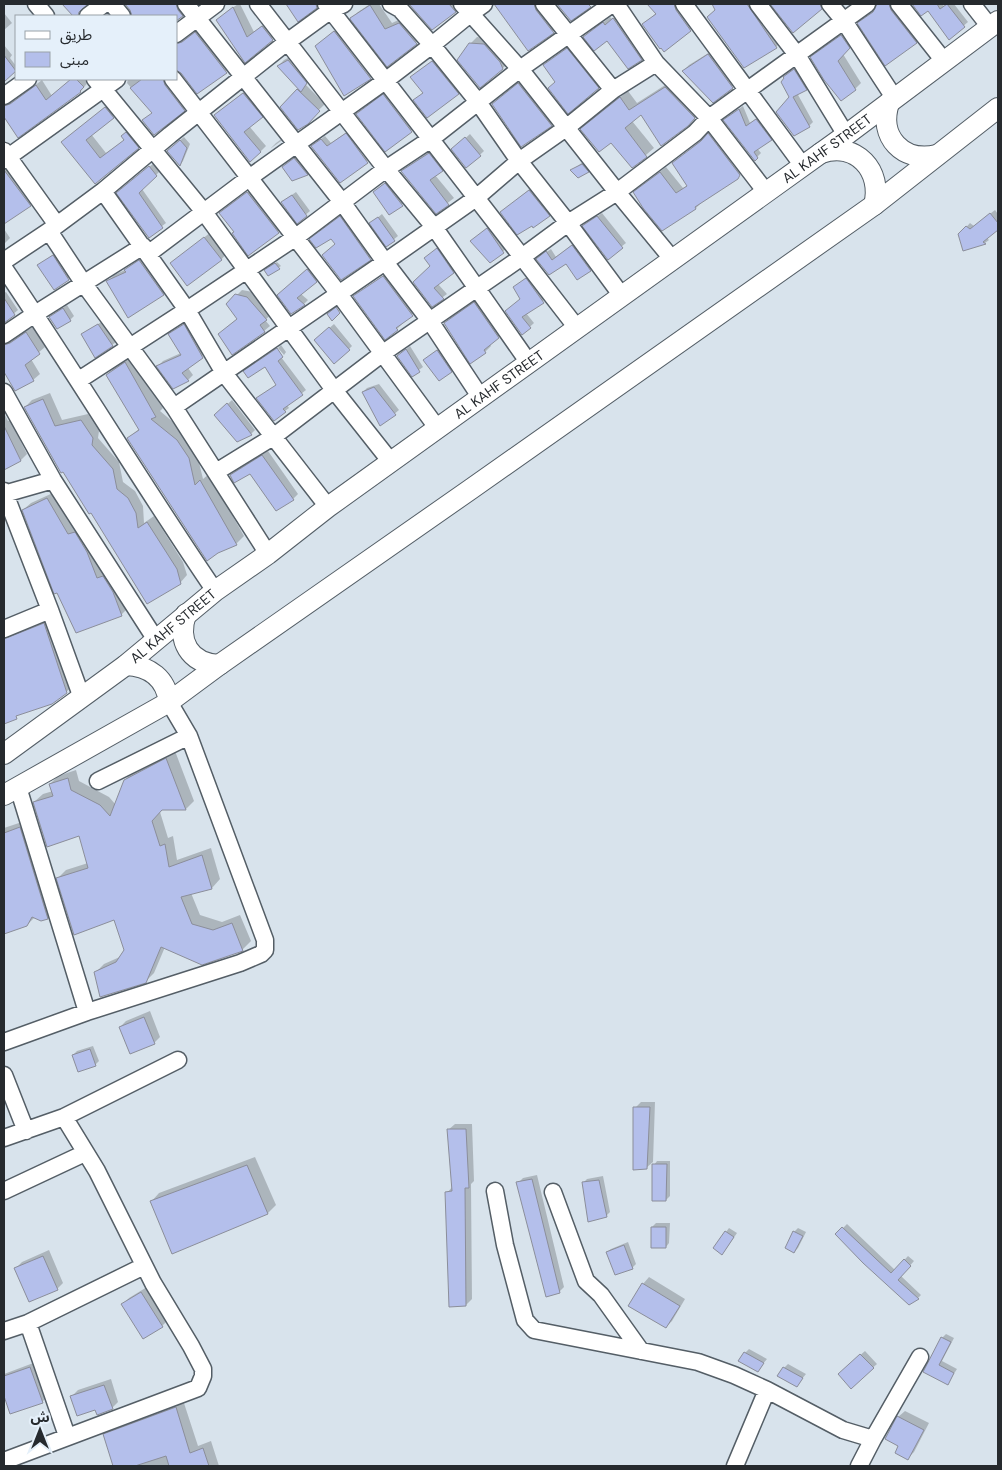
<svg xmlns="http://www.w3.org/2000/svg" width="1002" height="1470" viewBox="0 0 1002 1470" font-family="'DM Sans','Noto Sans Arabic',sans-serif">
<rect width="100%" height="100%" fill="#d8e3ec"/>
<path fill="#0003" d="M63,4H87L83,7L82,11L84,16H74Z
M126,4H182L187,11L182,15L176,16H132L131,9Z
M238,4H240L254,32L269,20L279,33L245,61L224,14Z
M370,4H379L392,23L405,17L423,37L387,65L352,18L358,12Z
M412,4H460L461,5L432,28Z
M495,4H544L560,25L529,49Z
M655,4H682L697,24L664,50L644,24L656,13L652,7Z
M714,4H758L783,40L776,47L716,9Z
M776,4H825L821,8L774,6Z
M879,4H901L925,34L917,42L859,23L876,9Z
M912,4H942L944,6L948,4H954L968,22L949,38L928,9L921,14Z
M113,10L119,16H103Z
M4,13L12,23L4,30Z
M620,13L647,53L641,59L607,39L585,37L610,17L612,19Z
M343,24L379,69L370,78L345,94L316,46Z
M200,28L231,67L198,93L176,69V38L183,40Z
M848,30L855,41L843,54L861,83L855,89L812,58Z
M477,37L490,38L509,62L503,68L470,44Z
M573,43L604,82L598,88L556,81L544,65Z
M4,45L12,55L10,58L16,66V70L4,81Z
M715,49L739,81L713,101L683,71L689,65Z
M295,54L312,77L306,85L325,104L299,129L281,107L299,88L278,66L284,60Z
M439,56L464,87L458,93L421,94L424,92L412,77Z
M798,66L810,85L797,93L813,122L809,126L791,98L788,73Z
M527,76L559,116L551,125L522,145L493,104Z
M72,79H86L89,81L81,91L18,136L4,115V105L17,99L42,80L52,96Z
M128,79H169L188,105L184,110L153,113L127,83Z
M673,80L702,110L687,125L641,114L632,121L654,148L632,167L612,141L589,122L628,91L637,103Z
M249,88L267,111L249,126L266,146L260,152L221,110Z
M390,89L418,125L386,150L358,114Z
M111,103L118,111L91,134L106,153L125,140L122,136L127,131L143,142L96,182L68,137Z
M743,106L750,123L760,116L775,135L757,148L761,153L755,159L729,116Z
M715,128L743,171L737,178L702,202L696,208L662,229L641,186L666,167L683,188L688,185L674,163Z
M350,130L371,158L340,181L316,143L325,136L331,143Z
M470,134L484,151L467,167L457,146Z
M287,135L281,141L270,149L276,143Z
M184,137L190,144L183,161L180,165L172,147Z
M434,148L447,164L435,175L454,198L436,212L402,171Z
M301,153L314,168L308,174L293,180L283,167Z
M4,158L38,197L30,205L4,222Z
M586,160L592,168L588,171L572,170Z
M154,163L160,171L142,189L166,223L149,236L122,189Z
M389,180L406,201L390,214L374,192Z
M535,185L554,210L549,215L501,212Z
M253,188L283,227L249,254L235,232L225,208Z
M296,192L310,211L297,222L286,199Z
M995,210L998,214V229L987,238L989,240L985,243L964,249L959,235L970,223L974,226Z
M345,212L375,254L341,278L336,244L332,237L316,235Z
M602,213L626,243L608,257L584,226Z
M382,214L398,236L387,245L371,223Z
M491,225L507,248L490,262L476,237Z
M4,229L10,238L4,244Z
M211,232L227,253L221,260L172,263Z
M576,242L594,266L590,270L566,262L549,273L542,255L551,249L556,257Z
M441,246L457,268L438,284L447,294L432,305V266L430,254Z
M57,252L72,275L54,288L39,265Z
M146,255L170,288L164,294L129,316L108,281L114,275L127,269Z
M277,262L281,266L268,274L267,269Z
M311,266L320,277L301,294L308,300L304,304L283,291Z
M388,272L417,310L401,323L402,324L397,329L385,338L355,296Z
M530,275L547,298L526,313L534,323L522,334V298L514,287Z
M242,290L253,292L272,314L265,320L270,326L264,331L219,334L238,318L228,304Z
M6,292L18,310L4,322V293Z
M481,297L505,331L490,344L491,346L485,352L445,324L451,317Z
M67,305L74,316L70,320L50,317Z
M189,320L208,351L188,368L193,375L188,380L174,387L158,366L163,361L181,353L169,335Z
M103,321L116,342L112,345L82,334Z
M334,324L352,346L349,349L319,337Z
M33,327L45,347L31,359L40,374L33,380L16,389L4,370V336L12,339Z
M281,345L286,352L284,355L278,348Z
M410,346L423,367L412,375L398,356Z
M441,347L455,367L451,371L429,356Z
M133,355L163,408L160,411L185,432L196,450L203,479L209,474L244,536L236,544L217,552L128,438L139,429L107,375L115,367Z
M281,357L306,390L287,405L289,408L285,411L258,398L277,384L266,365Z
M379,384L399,410L381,425L363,392L367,388Z
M50,393L62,420L88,414L99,431L98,438L119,462L123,482L135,491L143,506L144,523L154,516L183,562L187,575L180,583L25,407L32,400Z
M232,400L255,430L251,434L216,415Z
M4,413L8,421L10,420L27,454L21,460L4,468Z
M268,451L298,494L293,499L250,472L231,476L236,470Z
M55,492L129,607L121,615L23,510L31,503Z
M52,616L74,685L66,692L4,722V629Z
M175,751L194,801L186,809H163L160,812L168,838L173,836L177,860L211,848L220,879L212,888L191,893L200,915L222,922L240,915L251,941L242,950L165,947L154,973L145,982L95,973L104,964L122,956L126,951L115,919L58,878L66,870L88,863L80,835L34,802L43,794L53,791L50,784L58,776L76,770L79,781L109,797L116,805L125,780L133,771Z
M28,820L56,909L47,918L35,917L27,925L4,933V828Z
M150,1011L160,1037L154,1043L120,1027L126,1021Z
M93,1046L99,1061L95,1065L73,1055L77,1051Z
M641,1102H655L653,1162L646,1168L635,1108Z
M455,1124H472L474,1181L471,1184L472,1299L466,1305L447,1193L453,1186L448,1130Z
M255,1157L276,1205L268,1213L172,1252L151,1202L159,1193Z
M657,1161H670V1196L666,1200L654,1165Z
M537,1175L564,1287L559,1292L518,1183L523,1178Z
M603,1176L610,1212L606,1216L583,1183L587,1179Z
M656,1223H670L669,1243L666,1247L652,1227Z
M847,1224L895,1270L908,1256L914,1261L901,1276L921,1295L918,1298L837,1234Z
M729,1228L737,1233L726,1249V1232Z
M798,1228L806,1232L798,1248L794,1252V1232Z
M628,1242L636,1264L632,1268L607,1252L611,1249Z
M49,1250L63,1283L57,1289L16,1268L22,1262Z
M649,1277L685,1299L672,1321L666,1327L630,1305L643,1284Z
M147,1287L168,1320L162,1326L123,1304L129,1298Z
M946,1334L954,1338L942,1361L957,1369L948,1383L925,1371L942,1338Z
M749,1349L767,1359L758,1370L745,1353Z
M865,1351L877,1364L851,1387L843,1370Z
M36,1362L48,1396L42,1402L11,1413L4,1393V1374Z
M788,1364L806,1374L797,1385L784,1368Z
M111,1379L118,1402L112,1408L72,1396L78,1390Z
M183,1400L198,1446L211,1441L219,1466H114L105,1435L112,1427Z
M905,1411L929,1423L914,1452L908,1458L900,1446L898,1417Z"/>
<path fill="#b4bfeb" stroke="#8b8e9a" d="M62,4H88L79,12L78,16H73Z
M125,4H176L178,10L183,16L176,21V16H132L130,10Z
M286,4H316L317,8L298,22Z
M409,4H449L456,12L432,30Z
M494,4H534L536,10L554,33L528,51Z
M557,4H588L591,7L571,21Z
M647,4H674L676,10L691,31L664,52L661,48L660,49L642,24L656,14Z
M712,4H747L777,48L744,68L707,17L715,10Z
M770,4H820L822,9L793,33Z
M877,4H889L891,10L917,43L885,66L857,23L873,12Z
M912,4H937L940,9L947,4L965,27L949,40L928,11L921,16Z
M370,5L385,29L399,23L417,44L387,67L350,19V18Z
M233,7L247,37L262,26L273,40L245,63L216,20Z
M613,18L642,60L628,69L607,41L594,51L583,37L603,22L605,25Z
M334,31L371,79L344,96L315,46Z
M195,32L227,73L197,94L181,73L176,70V44L182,42Z
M841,35L850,48L838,61L856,90L841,101L824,80L810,57Z
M469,43L484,44L500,62L503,69L480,88L457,60Z
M567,48L599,88L568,114L548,88L555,82L543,65Z
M708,54L733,88L713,103L682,71Z
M4,55L16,71L4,82Z
M288,60L307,83L301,92L277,66Z
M432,61L459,94L427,118L413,100L423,93L410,77Z
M794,69L807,90L793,97L810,127L794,136L776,112L789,97L781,82L784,78L783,77Z
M71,79H76L84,87L80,91L81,92L18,138L4,117V106L10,104L36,85L46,100Z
M142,79H163L165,85L185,111L154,135L142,120L152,113L130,88Z
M518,83L552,126L521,147L492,104Z
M665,87L695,118L688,126L661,146L641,115L625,128L647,157L632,168L611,143L599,152L580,129L620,97L629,110Z
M297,89L320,111L308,124L298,130L280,107Z
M243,93L263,117L244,132L261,152L250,162L214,115Z
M383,94L412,132L385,152L356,114Z
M105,107L114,118L86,140L100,158L124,140L121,136L126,132L139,148L95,184L61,142Z
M739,109L746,126L756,119L772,140L754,152L758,158L755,161L723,120Z
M346,133L368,163L340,183L311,146L321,139L327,146Z
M708,133L740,175L738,179L695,207L696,209L662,231L643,208L633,192L660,172L676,193L687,186L672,163L701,141Z
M465,137L481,156L466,168L451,149Z
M180,140L187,148L180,166L167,151Z
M429,153L443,171L430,180L449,205L436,214L401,171Z
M294,158L308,175L292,181L282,167Z
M582,164L589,172L578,178L570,170Z
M149,166L157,176L139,193L163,228L149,238L116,193Z
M4,170L31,206L4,224Z
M385,183L403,206L389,215L373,192Z
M529,190L550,216L533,228L532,226L517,235L500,212Z
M247,192L279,233L248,256L232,233L234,232L219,213Z
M292,195L307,216L297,224L281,202Z
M990,213L998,223V230L983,242L986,244L963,251L958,234L966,226L970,229Z
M340,216L371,260L341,280L322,255L335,244L331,239L316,248L309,239Z
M597,216L623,248L608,260L582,226Z
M378,217L395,241L386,247L369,223Z
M487,228L504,253L490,263L470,241Z
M204,237L222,260L187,286L170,263Z
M572,245L591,271L577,280L566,264L549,275L536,259L546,251L552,260Z
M437,248L454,273L434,288L444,299L432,307L413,282L430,266L424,258Z
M53,255L69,280L54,290L37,265Z
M139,260L164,295L128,318L106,281L126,272L124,270Z
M275,263L280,269L268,276L264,270Z
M307,269L317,282L297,298L305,305L291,314L277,295Z
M383,276L413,316L396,328L398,330L385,340L353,296Z
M526,278L544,303L522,317L531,328L522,335L505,311L520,299L513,287Z
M235,294L247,297L267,320L260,325L265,332L232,355L218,334L237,319L226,304Z
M4,298L15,315L4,323Z
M474,302L499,338L484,350L486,353L470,364L444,323Z
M336,307L340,313L332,321L327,314Z
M63,308L71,321L57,329L49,317Z
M98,324L113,346L95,358L81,334Z
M184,324L203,358L182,373L189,381L173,389L156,366L181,355L168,334Z
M329,327L350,350L334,364L314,340Z
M26,332L40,354L25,365L34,381L15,391L4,372V345L10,343Z
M277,348L283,357L278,361L303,395L283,409L286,412L274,421L256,398L276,385L265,367L248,378L243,371Z
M406,349L420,372L412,377L397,356Z
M437,350L452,372L439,381L423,360Z
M125,362L156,417L151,419L177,440L189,458L195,485L200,480L237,545L218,553L207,561L127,438L139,430L106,375Z
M374,387L396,415L380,426L362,392Z
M43,399L55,426L81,420L93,438L92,445L113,469L117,489L128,498L136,513L138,528L147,522L177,569L181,584L147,604L91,513L89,514L63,472L61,473L24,407Z
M227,403L252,435L237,442L214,415Z
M4,426L21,461L4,470Z
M262,455L294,500L276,511L250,474L234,483L230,475Z
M47,498L68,534L75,532L87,552L97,578L103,576L113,592L122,616L76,633L57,593L54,594L22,510Z
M44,623L67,693L52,704L16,716L17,719L4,724V639Z
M166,758L186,810H162L152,821L160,846L165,844L169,867L202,855L212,889L181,897L192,924L213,930L232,923L243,951L202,965L161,947L146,983L100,997L94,972L116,962L124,950L114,920L74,935L56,878L88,868L79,836L47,847L33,802L53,796L49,784L68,778L71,790L100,805L110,816L124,780Z
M20,827L48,919L41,921L32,917L27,926L4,934V833Z
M144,1017L155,1044L130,1054L119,1027Z
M90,1049L96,1066L78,1072L72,1055Z
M633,1107H650L647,1169L633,1170Z
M447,1129H466L469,1188H465L466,1306L449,1307L445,1192L452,1191Z
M652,1164H667L666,1201H652Z
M247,1165L268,1214L172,1254L150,1201Z
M532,1179L560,1293L546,1297L516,1182Z
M599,1180L607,1217L588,1222L582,1182Z
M651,1227H666V1248H651Z
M842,1227L891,1273L904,1259L911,1266L898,1280L919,1299L909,1305L863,1263L835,1234Z
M725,1231L734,1237L722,1255L713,1248Z
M793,1231L803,1236L794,1253L785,1248Z
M624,1245L633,1269L615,1275L606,1252Z
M43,1256L58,1290L29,1302L14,1268Z
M642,1283L680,1306L666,1328L628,1306Z
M141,1292L163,1327L143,1339L121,1304Z
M941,1337L951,1342L939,1365L954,1373L948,1385L923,1372Z
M744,1352L764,1363L758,1372L738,1361Z
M860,1354L874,1368L851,1389L838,1374Z
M30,1367L43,1403L10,1414L4,1396V1376Z
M783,1367L803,1378L797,1387L777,1376Z
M104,1385L113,1409L97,1415L95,1410L77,1416L70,1396Z
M176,1407L190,1453L203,1448L209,1466H169L166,1456L135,1466H113L103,1434Z
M897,1416L924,1430L908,1460L895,1453L898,1446L885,1439Z"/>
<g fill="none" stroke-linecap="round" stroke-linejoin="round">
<defs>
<path id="minor" d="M36,4L46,16
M112,4L122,16
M258,4L386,169L434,227L529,363
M326,4L577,328
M391,4L400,9L432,45L478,102L519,161L568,223L617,192L520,69L462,4
M544,4L613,90
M616,4L656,63L709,118L766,192
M684,4L803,166
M758,4L797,55L846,135
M830,4L844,21L895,99
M899,4L944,61
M972,4L990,27
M88,16L104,4
M176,34L216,4
M95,79L204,212L334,390L391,462
M173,79L339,294L438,429
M4,96L28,79
M4,151L57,225
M4,160L117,79
M103,191L187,310L224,373L328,507
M49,231L84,284L174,407L268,554
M148,254L249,178L385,81L432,45L470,14L484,4
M673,260L617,192L695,133L709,118L867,4
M4,261L49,231L103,191L170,135L287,42L331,10L344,4
M4,268C76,374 142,484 215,591
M4,335L35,314L143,246
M79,380L187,310L296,237L386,169L431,139L520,69L612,4
M4,392L53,480L156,640
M481,398L430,321L385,262L476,198L519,161L566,128L613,90L656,63
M174,407L385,262L342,202L186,4
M216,472L273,437L383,353L522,257L568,223L622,296
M4,491L50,610L82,698
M4,494L53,480
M4,629L50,610
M98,781L189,736
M18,787L87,1012
M4,1042L87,1012L240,963L261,954L265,950V940L189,736L169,702
M4,1075L26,1131
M4,1138L64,1117L178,1060
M4,1191L85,1153
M495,1191L505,1245L525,1320L534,1330L698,1362L734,1375L767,1390L735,1466
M553,1192L586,1281L601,1295L641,1351
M28,1323L67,1436
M4,1331L28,1323L144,1266
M767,1390L843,1430L873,1439
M4,1461L198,1388L203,1376V1369L191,1346L153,1283L97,1171L64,1117
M859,1466L873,1439L920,1357"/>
<g id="major">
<path d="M889,103C878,137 903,163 937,155"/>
<path d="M821,153C856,141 883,171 874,205"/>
<path d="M186,614C177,641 189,663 219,665"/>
<path d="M126,665C150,666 166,679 169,702"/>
<path id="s1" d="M4,754L126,665L215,591L268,554L328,507L846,135L998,21"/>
<path d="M4,795L169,702L219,665L471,489L874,205L998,108"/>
</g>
</defs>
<use href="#minor" stroke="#545e66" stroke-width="19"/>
<use href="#major" stroke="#545e66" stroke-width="22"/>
<use href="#minor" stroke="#fff" stroke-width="16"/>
<use href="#major" stroke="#fff" stroke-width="20"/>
</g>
<g text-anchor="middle" stroke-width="4.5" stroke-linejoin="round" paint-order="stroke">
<g font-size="14" fill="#262a2e" stroke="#e5f0fa">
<text dy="5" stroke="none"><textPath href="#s1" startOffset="1022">AL KAHF STREET</textPath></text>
<text dy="5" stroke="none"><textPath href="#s1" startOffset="618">AL KAHF STREET</textPath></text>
<text dy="5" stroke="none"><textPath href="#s1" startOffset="212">AL KAHF STREET</textPath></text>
</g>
</g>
<rect width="1002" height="1470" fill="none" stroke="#262a2e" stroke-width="10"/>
<rect x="15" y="15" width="162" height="65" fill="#e5f0fa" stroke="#99a1a8"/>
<rect x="25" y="31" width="25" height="8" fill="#ffffff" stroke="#99a1a8"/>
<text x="60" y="40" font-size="15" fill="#262a2e">طريق</text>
<rect x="25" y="52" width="25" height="15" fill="#b4bfeb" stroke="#99a1a8"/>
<text x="60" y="65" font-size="15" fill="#262a2e">مبنى</text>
<g transform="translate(40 1430)" stroke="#e5f0fa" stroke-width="4" paint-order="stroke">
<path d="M0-4L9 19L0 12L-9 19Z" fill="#262a2e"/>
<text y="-8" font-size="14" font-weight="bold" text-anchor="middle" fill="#262a2e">ش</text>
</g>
</svg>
